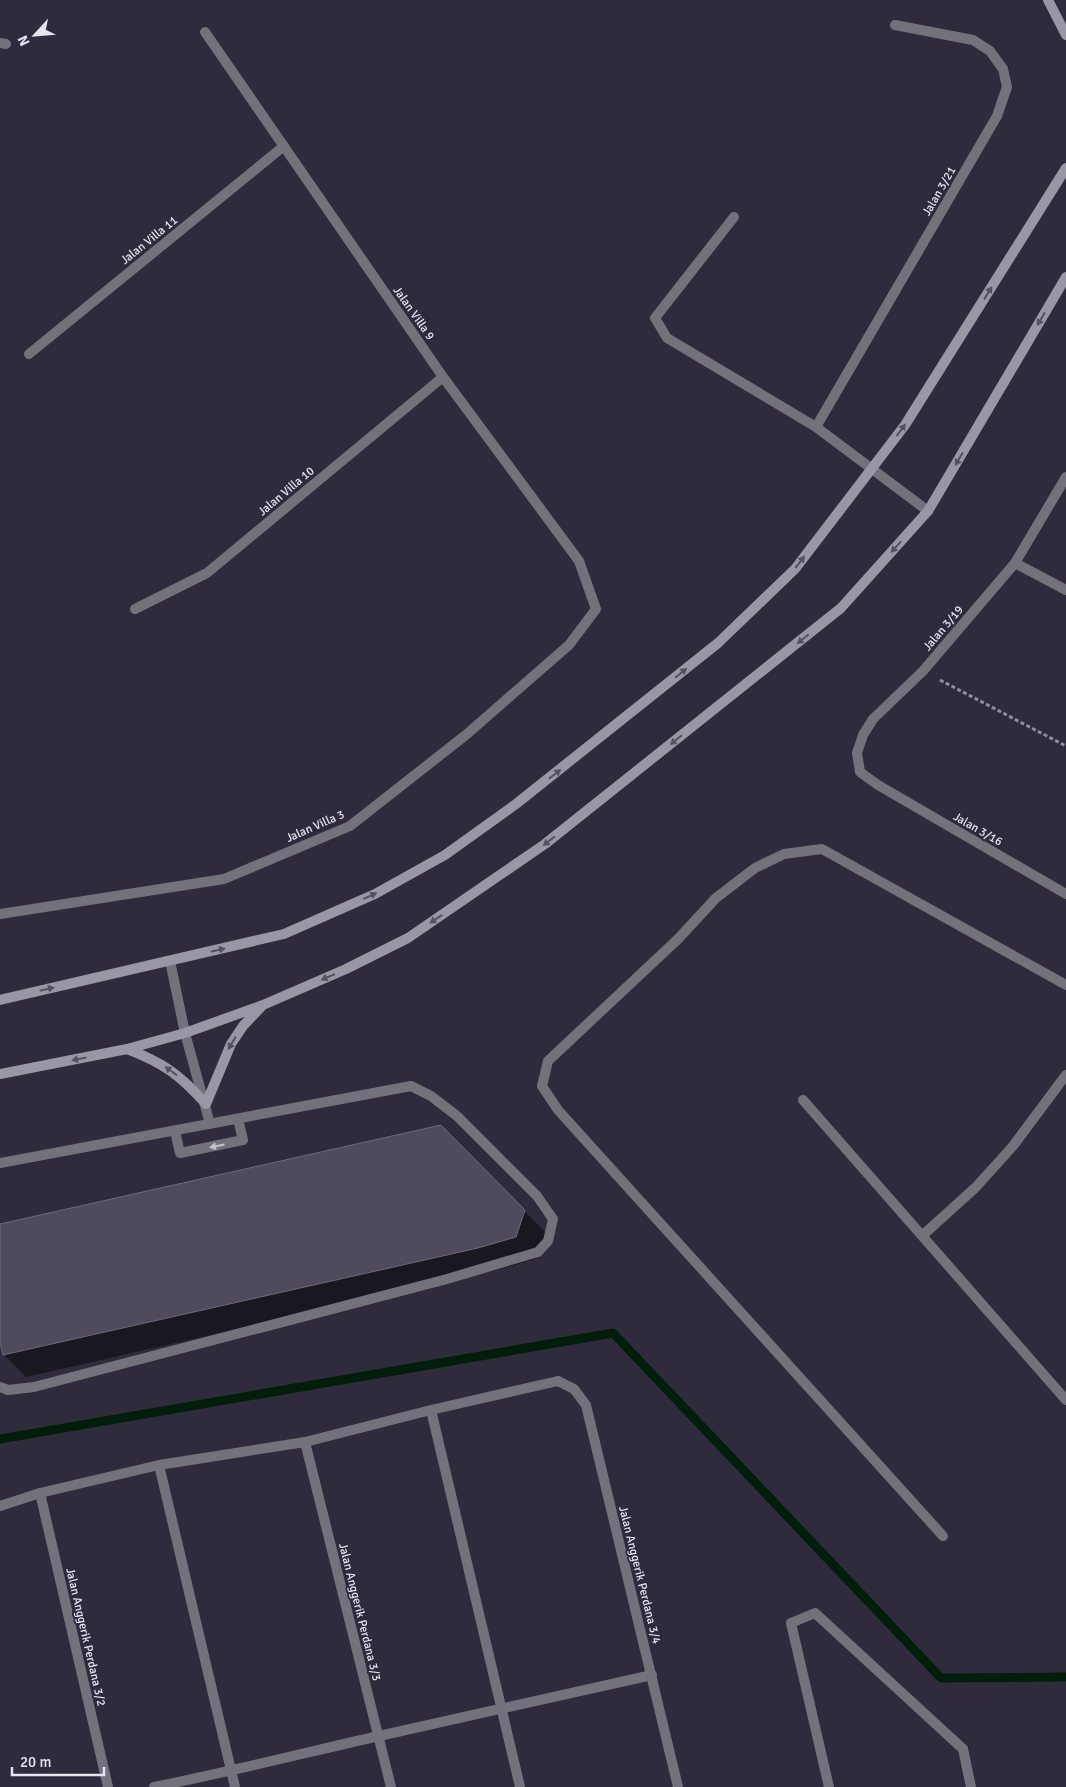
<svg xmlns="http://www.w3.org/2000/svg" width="1066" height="1787" viewBox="0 0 1066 1787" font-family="Signika,sans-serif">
<rect width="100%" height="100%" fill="#302b3c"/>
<path fill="#0007" d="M441,1127L546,1233L538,1258L501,1269L26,1377L4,1355L0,1337V1225Z"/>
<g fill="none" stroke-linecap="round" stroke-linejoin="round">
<path stroke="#001e09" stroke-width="9" d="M0,1439L613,1333L941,1678L1066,1677"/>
</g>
<path fill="#4f4a5c" stroke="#6d687b" d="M441,1125L525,1210L516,1237L478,1248L3,1355L0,1342V1224Z"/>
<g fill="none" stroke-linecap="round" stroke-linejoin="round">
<path stroke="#908c9a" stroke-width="3" stroke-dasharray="4 2.5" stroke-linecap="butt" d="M940,680L1066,746"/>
<path stroke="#73717a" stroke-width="10" d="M0,43L6,44
M734,217L655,318L667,338L816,427
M170,961L185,1033L210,1124
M175,1131L180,1153L243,1140L238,1119
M0,1163L411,1086L431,1096L457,1116L537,1196L553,1219L548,1241L538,1252L447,1279L34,1387L8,1390L0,1387
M431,1410L520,1787
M159,1465L235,1787
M0,1506L40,1493L159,1465L305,1442L431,1410L558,1381
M943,1536L558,1110L542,1086L548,1061L678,939L716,898L755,868L784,854L822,849L1066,985
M154,1787C229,1772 304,1753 379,1736C470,1716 561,1696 652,1675
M829,1787L791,1623L815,1613L963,1749"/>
<path stroke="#73717a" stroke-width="10" d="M895,25L973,40L990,51L1003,69L1007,87L997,116L816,427L928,511
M29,354L284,146
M1066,477L1015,563L923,671L873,719L863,735L857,753L860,772L878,785L1066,894
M1015,563L1066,590
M135,609L207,573L443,377
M0,914L224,879L350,826L467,734L569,645L596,609L579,561L443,377L205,32
M803,1100L1066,1400
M923,1235L976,1187L1013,1146L1066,1075
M558,1381L574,1389L586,1405L678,1787
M305,1442L391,1787
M40,1493L108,1787
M963,1749L971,1787"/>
<path stroke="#9a97a5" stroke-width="10" d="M1048,0L1066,35
M0,1000L284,934L375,894L445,855L516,804L718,643L795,569L905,425L1066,168
M127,1049C164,1063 180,1075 206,1104L231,1044L243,1026L261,1007
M0,1074L127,1049L185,1033L263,1005L346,969L408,938L545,844L841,608L928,511L1066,277"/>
</g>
<defs><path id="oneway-solid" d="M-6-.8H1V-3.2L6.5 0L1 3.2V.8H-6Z" transform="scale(1.25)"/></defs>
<g fill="#555161">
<use href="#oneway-solid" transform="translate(988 293) rotate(-58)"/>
<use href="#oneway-solid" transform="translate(1041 319) rotate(121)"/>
<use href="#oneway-solid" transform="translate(901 430) rotate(-54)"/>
<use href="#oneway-solid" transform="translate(959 459) rotate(121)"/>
<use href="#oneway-solid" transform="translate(896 547) rotate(132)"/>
<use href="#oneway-solid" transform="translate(800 562) rotate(-52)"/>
<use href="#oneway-solid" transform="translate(803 639) rotate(141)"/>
<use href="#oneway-solid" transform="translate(681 673) rotate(-39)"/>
<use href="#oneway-solid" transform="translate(676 740) rotate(141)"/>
<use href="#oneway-solid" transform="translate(555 774) rotate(-38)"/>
<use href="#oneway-solid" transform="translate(549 841) rotate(142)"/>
<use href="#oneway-solid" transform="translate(370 896) rotate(-25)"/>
<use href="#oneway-solid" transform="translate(436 919) rotate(147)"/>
<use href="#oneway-solid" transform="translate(218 950) rotate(-13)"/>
<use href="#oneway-solid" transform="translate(328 977) rotate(157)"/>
<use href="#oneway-solid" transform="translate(47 989) rotate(-13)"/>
<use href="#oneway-solid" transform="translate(232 1043) rotate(121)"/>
<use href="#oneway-solid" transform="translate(79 1059) rotate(169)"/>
<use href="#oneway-solid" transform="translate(171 1071) rotate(-144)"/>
</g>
<use fill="#c4c2cd" href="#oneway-solid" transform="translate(217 1146) rotate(169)"/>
<g text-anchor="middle" stroke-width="4" stroke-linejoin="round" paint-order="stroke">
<g font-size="12" fill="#e7e4f0" stroke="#302b3c">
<text transform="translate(939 191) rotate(-60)" y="4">Jalan 3/21</text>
<text transform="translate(149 240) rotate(-39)" y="4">Jalan Villa 11</text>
<text transform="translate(414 313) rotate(55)" y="4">Jalan Villa 9</text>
<text transform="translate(286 491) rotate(-40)" y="4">Jalan Villa 10</text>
<text transform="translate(943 628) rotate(-50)" y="4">Jalan 3/19</text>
<text transform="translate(315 826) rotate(-24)" y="4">Jalan Villa 3</text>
<text transform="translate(978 829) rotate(30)" y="4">Jalan 3/16</text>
<text transform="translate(640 1575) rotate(76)" y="4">Jalan Anggerik Perdana 3/4</text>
<text transform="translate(360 1612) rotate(76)" y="4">Jalan Anggerik Perdana 3/3</text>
<text transform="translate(86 1637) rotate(77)" y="4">Jalan Anggerik Perdana 3/2</text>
</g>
</g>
<g transform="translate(35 35) rotate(244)" stroke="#302b3c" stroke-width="4" paint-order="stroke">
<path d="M0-4L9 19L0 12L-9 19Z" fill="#e7e4f0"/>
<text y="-8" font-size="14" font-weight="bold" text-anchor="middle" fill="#e7e4f0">N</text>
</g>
<path d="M12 1767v8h92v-8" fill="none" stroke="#e7e4f0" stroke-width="2.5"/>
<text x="20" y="1767" font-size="15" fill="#e7e4f0" stroke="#302b3c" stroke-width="4" paint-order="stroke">20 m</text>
</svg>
